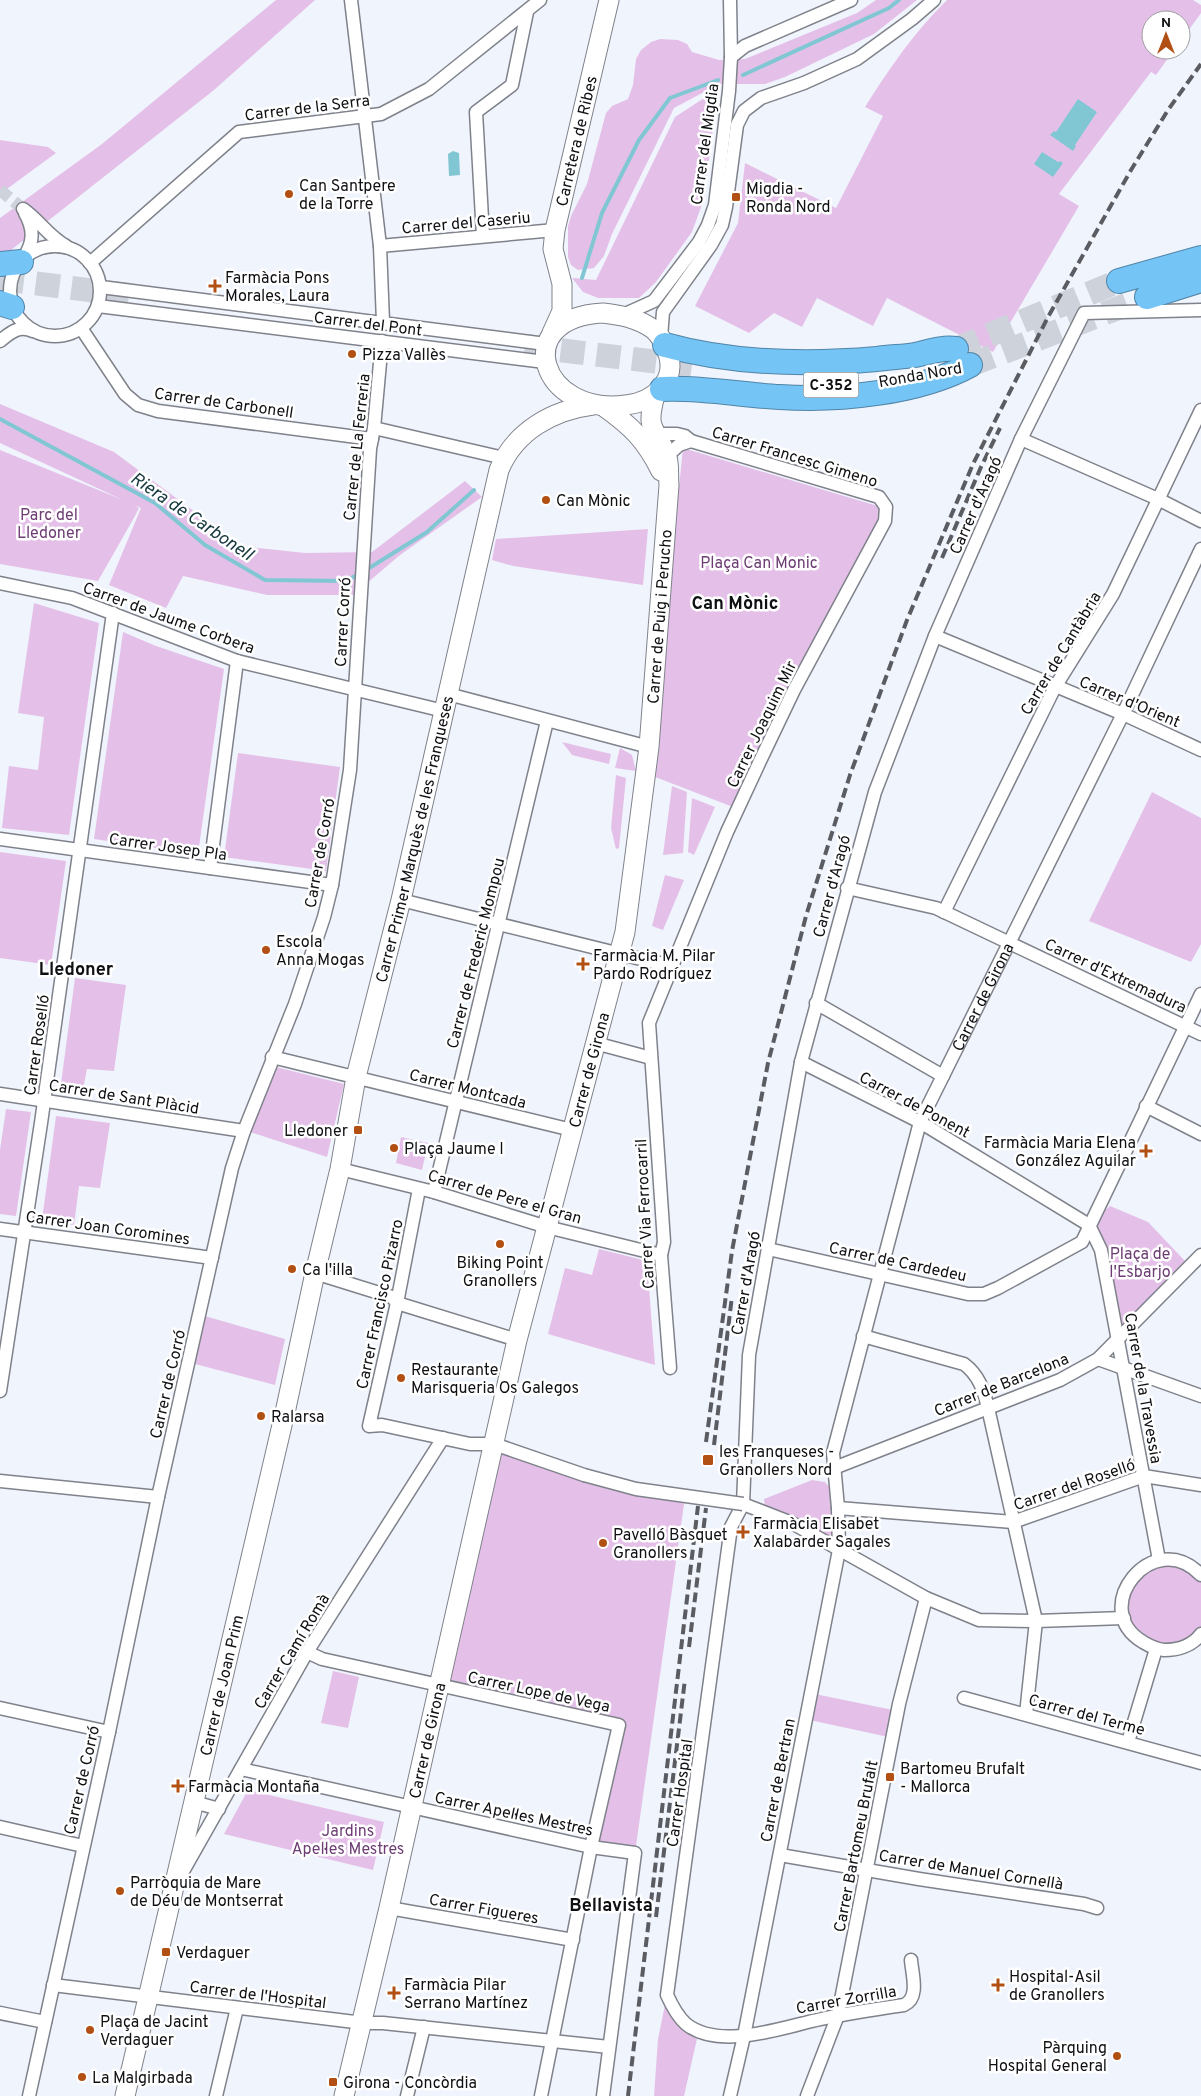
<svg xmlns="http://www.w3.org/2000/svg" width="1201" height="2096" viewBox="0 0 1201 2096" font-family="Overpass,sans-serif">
<rect width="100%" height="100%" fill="#f0f4fd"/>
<path fill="#e4c0e9" d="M276,0H315L214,90L6,254L0,312V218L102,144Z
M876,0H917L874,34L785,77L765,84H719L674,108L612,234L604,256L594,268L578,270L571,265L568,257V226L571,216L587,184L606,113L612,106L628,99L633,85L636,59L641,50L651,42L660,39L678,40L687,44L692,52L719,60L745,59L857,13Z
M947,0H1193L1201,5V13L1181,41V20H1151V50H1174L1156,75L1151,72L1059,194L1079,206L993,352L887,298L873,326L817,298L802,327L774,313L749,333L695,306L738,223L745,163L836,208L883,116L865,107C889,69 914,32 947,0Z
M718,89L704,199L692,232L656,282L639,298H598L583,292L572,278L596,280L675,117Z
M0,140L48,147L56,153L0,194Z
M0,404L114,452L241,546L305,553L372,552L465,481L482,497L400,555L353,595H267L183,576L166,608L109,585L141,508L134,505L139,508L135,516L98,581L0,564V450L123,500L0,443Z
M683,448L881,507L880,520L733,807L650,775Z
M648,529L643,585L513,566L492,560L496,539Z
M34,603L99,623L69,835L2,828L9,766L38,770L44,717L18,713Z
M123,632L156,646L224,669L198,854L94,839Z
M562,742L611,754L609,764L572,755Z
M620,748L632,755L636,771L615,768Z
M238,753L340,767L326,871L224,857Z
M616,775L626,778L619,848L616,849L611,828Z
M672,786L687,792L683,853L663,855Z
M1152,792L1201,818V944L1191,962L1089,921Z
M692,798L715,807L694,855L688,852Z
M0,852L66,861L51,965L0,958Z
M665,875L684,880L663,930L652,926Z
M75,978L126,985L114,1071L87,1069L82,1094L60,1091Z
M276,1067L344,1084L327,1157L250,1132Z
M6,1109L31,1112L16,1216L0,1214V1150Z
M56,1116L110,1123L100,1188L79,1186L74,1225L42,1220Z
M401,1137L428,1143L422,1170L396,1163Z
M1110,1206L1148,1222L1185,1261L1124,1333L1104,1253L1089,1225Z
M599,1249L647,1261L655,1365L548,1334L565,1268L592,1275Z
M205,1316L285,1339L275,1385L195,1364Z
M494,1444L685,1497L635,1853L591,1847L619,1725L440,1686Z
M812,1480L825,1482L830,1488L835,1533L823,1538L765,1508L764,1499Z
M1159,1558L1201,1574V1627C1185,1652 1135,1648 1126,1618C1124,1608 1126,1596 1125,1586Z
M333,1671L359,1677L348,1728L321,1723Z
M810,1693L898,1711L893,1738L805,1719Z
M248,1790L384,1822L373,1870L224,1834Z
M667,1995L699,2030L684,2096H654L658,2039Z"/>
<path fill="#80c7d3" d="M1078,99L1097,112L1075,145L1076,146L1073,151L1050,135L1054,131L1056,132Z
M453,151L459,153L460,175L449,176L448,154Z
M1042,152L1058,162L1060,161L1063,163L1053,177L1034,164Z"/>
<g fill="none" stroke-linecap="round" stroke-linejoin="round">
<path stroke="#80c7d3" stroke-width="4" d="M743,75L889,8L899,0
M582,278L602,213L639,140L670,98L718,80
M0,419L155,503L205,545L265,580L347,581L360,573
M366,570L427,532L474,490"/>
<path stroke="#ced2da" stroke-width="12" stroke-dasharray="12 6" stroke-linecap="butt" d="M0,190L23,209"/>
<path stroke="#ced2da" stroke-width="24" stroke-dasharray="24 12" stroke-linecap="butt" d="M0,279L129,295
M525,346L692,366
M956,349L1119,281
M970,365L1147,297"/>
<defs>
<g id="street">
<path d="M351,0L380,246L383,322"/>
<path d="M731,57L745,46L851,0"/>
<path d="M23,209C39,220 49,237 66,246"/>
<path d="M483,236L476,112L512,85L527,12"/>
<circle cx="55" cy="291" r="45"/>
<path d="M380,246L555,230"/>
<path d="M24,257C34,242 34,229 25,213"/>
<path d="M90,263L239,132L381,114L429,89L540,0"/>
<path d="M101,287L546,344"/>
<path d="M98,306L545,362"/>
<path d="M623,315L654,301L699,242L708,225L715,205L729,91L731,57L730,0"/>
<path d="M81,328L125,394L138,405L158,411L372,439"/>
<path d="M661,337L663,312L711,245L722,225L726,207L737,125L744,111L761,98L804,83L857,59L912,19L934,0"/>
<path d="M0,341C11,332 19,325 33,331"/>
<path d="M374,428L504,458"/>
<path d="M655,434H677L685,436L691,441L879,497L886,507L885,521L794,690L760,761L727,832L649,1023L664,1242L661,1255L670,1368"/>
<path d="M1021,439L1158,499L1201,521"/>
<path d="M667,456L679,445L691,441"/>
<path d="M0,583L72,598L237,661L444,711"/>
<path d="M935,636L1123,714L1201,750"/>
<path d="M448,694L649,747"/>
<path d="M0,839L332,885"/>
<path d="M210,868L237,661"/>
<path d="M847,888L936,908L1201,1034"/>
<path d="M401,900L657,963H666L673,960"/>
<path d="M944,912L1055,687L1113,594L1201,410"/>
<path d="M816,1003L943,1076"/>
<path d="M595,1043L651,1058"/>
<path d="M272,1057L572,1130"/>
<path d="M801,1062L920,1122L1089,1225"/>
<path d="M0,1094L244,1131"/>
<path d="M1146,1106L1201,1134"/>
<path d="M340,1169L434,1192L547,1227L661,1255"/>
<path d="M419,1189L397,1303L369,1426L382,1425L470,1444H494L584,1475"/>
<path d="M434,1192L547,721"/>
<path d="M1089,1225L1101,1250L1159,1560"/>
<path d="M0,1229L212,1258"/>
<path d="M768,1249L968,1294H984L998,1288L1082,1242L1201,994"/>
<path d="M315,1273L392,1297L397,1303L517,1340"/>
<path d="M863,1336L964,1364C979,1375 984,1391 988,1408L1036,1621L1026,1714"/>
<path d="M1098,1359L1201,1396"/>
<path d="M0,1391L41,1123L113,613"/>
<path d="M834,1468L1060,1380L1098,1359L1201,1255"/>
<path d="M0,1481L158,1497"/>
<path d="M743,1504L792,1523L926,1598L979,1620L1036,1621L1124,1618"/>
<path d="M838,1508L1013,1522L1144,1476L1201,1485"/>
<path d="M1201,1575C1153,1525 1087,1609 1143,1642C1150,1646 1155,1649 1164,1650C1177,1650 1192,1646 1201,1634"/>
<path d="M307,1652L322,1659L619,1725L591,1847L541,2096"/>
<path d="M964,1698L1201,1763"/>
<path d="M0,1708L109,1732"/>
<path d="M1128,1742L1156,1649"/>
<path d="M241,1769L591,1847L635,1853L603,2096"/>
<path d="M194,1802L219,1809"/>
<path d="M0,1827L83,1846"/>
<path d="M780,1855L919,1879L1084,1904L1097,1908"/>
<path d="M182,1873L307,1652L443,1438"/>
<path d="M389,1908L573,1940"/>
<path d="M911,1960C912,1974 920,1998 904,2005C876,2009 849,2013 821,2019C783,2027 720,2051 686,2024C677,2016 672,2006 667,1995L731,1527L743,1504L749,1355L801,1062L875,792L935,636L1021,439L1084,313L1201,310"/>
<path d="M53,1985L363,2023H383L609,2047"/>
<path d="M0,2013L45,2022"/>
<path d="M29,2096L109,1732L158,1497L232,1168L244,1131L295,1004L324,917L332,885L350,770L370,449L374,428L382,341"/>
<path d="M216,2096L237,2008"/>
<path d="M407,2096L424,2027"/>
<path id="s1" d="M730,2096L744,2036L839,1550L838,1508L833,1453L920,1122L1123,714L1201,549"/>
<path d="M807,2096L838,2015L899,1704L926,1598"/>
</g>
<g id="secondary">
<path d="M603,313C621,315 637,318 653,329C660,335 664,342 667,351C679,381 653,402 626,405C541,417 508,318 603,313Z"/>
<path id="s2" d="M552,333L562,311V284L553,249L555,230L609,0"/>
<path d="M603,406C631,426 645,439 661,471"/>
<path id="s3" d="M125,2096L286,1408L315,1273L340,1169L356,1077L401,900L499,470C515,431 553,410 593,405"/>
<path id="s4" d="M344,2096L389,1908L517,1340L625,932L649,747L669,485C668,476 670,462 666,454C653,424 646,430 655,395"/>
</g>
<path id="highway" d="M0,264L21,262
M1119,281L1201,258
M1147,297L1201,280
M0,303L12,307
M665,345C733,364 807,365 877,359C889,357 902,357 915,355C929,352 941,347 956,349
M662,389C701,387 740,395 780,397C837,401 919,393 970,365"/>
</defs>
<use href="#street" stroke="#7f828a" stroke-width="15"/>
<use href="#secondary" stroke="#7f828a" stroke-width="21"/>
<use href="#highway" stroke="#5185a7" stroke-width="26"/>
<use href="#street" stroke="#fff" stroke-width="12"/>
<use href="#secondary" stroke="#fff" stroke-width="19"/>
<use href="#highway" stroke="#75c4f6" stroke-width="24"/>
<path stroke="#5a5c61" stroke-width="4" stroke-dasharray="10 5" stroke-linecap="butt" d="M942,558L981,467L1000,428
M706,1442L732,1251L768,1063L806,916L850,775L907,620L973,464L1048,317L1131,170L1168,110L1201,64
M714,1445L732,1296
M689,1647L706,1508
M656,1917L685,1679
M628,2096L698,1506"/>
<defs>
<path id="street-bridge" d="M584,1475L636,1489L743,1504"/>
</defs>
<use href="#street-bridge" stroke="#7f828a" stroke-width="15" stroke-linecap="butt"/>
<use href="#street-bridge" stroke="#fff" stroke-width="12"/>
</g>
<g fill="#b25014" stroke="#fff" stroke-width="2">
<circle cx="289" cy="194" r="5"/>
<rect x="731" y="192" width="10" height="10" rx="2.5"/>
<path d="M212.5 278.5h5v5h5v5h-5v5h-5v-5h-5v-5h5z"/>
<circle cx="352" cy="354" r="5"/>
<circle cx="546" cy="500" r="5"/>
<circle cx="266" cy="950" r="5"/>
<path d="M580.5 956.5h5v5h5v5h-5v5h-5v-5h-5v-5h5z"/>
<rect x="353" y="1125" width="10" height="10" rx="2.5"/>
<circle cx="394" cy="1148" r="5"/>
<path d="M1143.5 1143.5h5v5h5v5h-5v5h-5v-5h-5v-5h5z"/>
<circle cx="500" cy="1244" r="5"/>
<circle cx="292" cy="1269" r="5"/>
<circle cx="401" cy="1378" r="5"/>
<circle cx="261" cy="1416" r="5"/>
<rect x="702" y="1454" width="12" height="12" rx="2.5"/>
<path d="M740.5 1524.5h5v5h5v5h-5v5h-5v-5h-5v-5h5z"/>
<circle cx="603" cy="1543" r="5"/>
<rect x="885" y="1772" width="10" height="10" rx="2.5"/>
<path d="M175.5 1778.5h5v5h5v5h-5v5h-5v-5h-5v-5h5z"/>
<circle cx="120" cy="1891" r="5"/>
<rect x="161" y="1947" width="10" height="10" rx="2.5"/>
<path d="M995.5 1977.5h5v5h5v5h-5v5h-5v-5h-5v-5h5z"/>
<path d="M391.5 1985.5h5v5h5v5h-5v5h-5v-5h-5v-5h5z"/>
<circle cx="90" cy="2030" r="5"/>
<circle cx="1117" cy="2056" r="5"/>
<circle cx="82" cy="2077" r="5"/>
<rect x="328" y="2077" width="10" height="10" rx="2.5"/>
</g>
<g text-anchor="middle" stroke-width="5" stroke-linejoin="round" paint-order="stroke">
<rect fill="#fff" stroke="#57585a" stroke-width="1" x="803.5" y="372.5" width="55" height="25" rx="4"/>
<g font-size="15" font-weight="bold" fill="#0f1013">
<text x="831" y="390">C-352</text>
</g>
<g font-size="16" fill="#0f1013" stroke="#fff">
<text transform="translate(307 107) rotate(-7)" y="6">Carrer de la Serra</text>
<text dy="6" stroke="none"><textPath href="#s2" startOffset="198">Carretera de Ribes</textPath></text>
<text transform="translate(704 144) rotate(-82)" y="6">Carrer del Migdia</text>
<text transform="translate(466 222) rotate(-5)" y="6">Carrer del Caseriu</text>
<text transform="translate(368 323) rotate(7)" y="6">Carrer del Pont</text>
<text transform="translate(920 374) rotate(-10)" y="6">Ronda Nord</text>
<text transform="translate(224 402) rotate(8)" y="6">Carrer de Carbonell</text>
<text transform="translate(356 447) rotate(-84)" y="6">Carrer de La Ferreria</text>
<text transform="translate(795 456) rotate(17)" y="6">Carrer Francesc Gimeno</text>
<text transform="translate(975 505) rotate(-66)" y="6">Carrer d'Aragó</text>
<text dy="6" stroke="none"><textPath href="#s4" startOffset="1515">Carrer de Puig i Perucho</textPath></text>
<text transform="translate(169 617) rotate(20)" y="6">Carrer de Jaume Corbera</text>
<text transform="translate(342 622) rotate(-87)" y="6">Carrer Corró</text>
<text transform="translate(1060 653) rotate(-59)" y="6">Carrer de Cantàbria</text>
<text transform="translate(1130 701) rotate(23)" y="6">Carrer d'Orient</text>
<text transform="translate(761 724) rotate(-64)" y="6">Carrer Joaquim Mir</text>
<text dy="6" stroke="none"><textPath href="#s3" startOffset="1290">Carrer Primer Marquès de les Franqueses</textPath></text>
<text transform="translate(168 846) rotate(8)" y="6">Carrer Josep Pla</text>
<text transform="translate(319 853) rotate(-80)" y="6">Carrer de Corró</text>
<text transform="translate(831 886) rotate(-75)" y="6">Carrer d'Aragó</text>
<text transform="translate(475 953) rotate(-76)" y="6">Carrer de Frederic Mompou</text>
<text transform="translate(1116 975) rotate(25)" y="6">Carrer d'Extremadura</text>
<text dy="6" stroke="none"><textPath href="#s1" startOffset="1136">Carrer de Girona</textPath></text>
<text transform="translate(36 1045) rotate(-82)" y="6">Carrer Roselló</text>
<text dy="6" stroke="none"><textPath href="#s4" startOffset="1055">Carrer de Girona</textPath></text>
<text transform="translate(468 1088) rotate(14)" y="6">Carrer Montcada</text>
<text transform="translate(124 1096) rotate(9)" y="6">Carrer de Sant Plàcid</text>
<text transform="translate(915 1104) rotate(28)" y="6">Carrer de Ponent</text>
<text transform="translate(505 1196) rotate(16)" y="6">Carrer de Pere el Gran</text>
<text transform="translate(644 1214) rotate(-93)" y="6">Carrer Via Ferrocarril</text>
<text transform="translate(108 1227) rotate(8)" y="6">Carrer Joan Coromines</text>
<text transform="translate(898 1261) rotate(12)" y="6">Carrer de Cardedeu</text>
<text transform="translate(745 1283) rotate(-80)" y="6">Carrer d'Aragó</text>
<text transform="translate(379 1304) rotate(-78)" y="6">Carrer Francisco Pizarro</text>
<text transform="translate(167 1384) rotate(-77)" y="6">Carrer de Corró</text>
<text transform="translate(1001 1384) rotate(-22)" y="6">Carrer de Barcelona</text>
<text transform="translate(1144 1388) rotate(80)" y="6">Carrer de la Travessia</text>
<text transform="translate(1074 1484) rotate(-19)" y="6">Carrer del Roselló</text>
<text transform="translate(291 1651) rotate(-59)" y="6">Carrer Camí Romà</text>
<text dy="6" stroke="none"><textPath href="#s3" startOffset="422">Carrer de Joan Prim</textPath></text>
<text transform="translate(539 1691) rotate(12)" y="6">Carrer Lope de Vega</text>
<text transform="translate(1087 1714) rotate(15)" y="6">Carrer del Terme</text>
<text dy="6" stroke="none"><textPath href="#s4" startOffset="365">Carrer de Girona</textPath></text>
<text transform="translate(81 1780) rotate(-77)" y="6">Carrer de Corró</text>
<text transform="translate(777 1780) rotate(-79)" y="6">Carrer de Bertran</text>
<text transform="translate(679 1793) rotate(-82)" y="6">Carrer Hospital</text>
<text transform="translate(514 1813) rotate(12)" y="6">Carrer Apel·les Mestres</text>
<text transform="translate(855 1846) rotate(-79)" y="6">Carrer Bartomeu Brufalt</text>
<text transform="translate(971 1869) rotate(9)" y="6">Carrer de Manuel Cornellà</text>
<text transform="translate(484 1908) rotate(10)" y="6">Carrer Figueres</text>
<text transform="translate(258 1994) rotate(7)" y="6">Carrer de l'Hospital</text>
<text transform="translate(846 1999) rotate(-10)" y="6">Carrer Zorrilla</text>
</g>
<g font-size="16" fill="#0f1013" stroke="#fff" text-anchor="start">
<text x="299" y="191">Can Santpere<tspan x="299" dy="18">de la Torre</tspan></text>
<text x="746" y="194">Migdia -<tspan x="746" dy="18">Ronda Nord</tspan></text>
<text x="225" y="283">Farmàcia Pons<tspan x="225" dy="18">Morales, Laura</tspan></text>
<text x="362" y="360">Pizza Vallès</text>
<text x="556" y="506">Can Mònic</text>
<text x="276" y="947">Escola<tspan x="276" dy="18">Anna Mogas</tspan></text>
<text x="593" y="961">Farmàcia M. Pilar<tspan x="593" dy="18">Pardo Rodríguez</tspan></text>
<text x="348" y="1136" text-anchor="end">Lledoner</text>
<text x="1136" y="1148" text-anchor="end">Farmàcia Maria Elena<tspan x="1136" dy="18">González Aguilar</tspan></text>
<text x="404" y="1154">Plaça Jaume I</text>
<text x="500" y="1268" text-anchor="middle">Biking Point<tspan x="500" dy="18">Granollers</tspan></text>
<text x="302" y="1275">Ca l'illa</text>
<text x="411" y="1375">Restaurante<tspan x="411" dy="18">Marisqueria Os Galegos</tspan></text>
<text x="271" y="1422">Ralarsa</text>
<text x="719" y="1457">les Franqueses -<tspan x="719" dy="18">Granollers Nord</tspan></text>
<text x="753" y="1529">Farmàcia Elisabet<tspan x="753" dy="18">Xalabarder Sagales</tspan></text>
<text x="613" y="1540">Pavelló Bàsquet<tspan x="613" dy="18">Granollers</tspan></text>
<text x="900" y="1774">Bartomeu Brufalt<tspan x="900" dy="18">- Mallorca</tspan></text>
<text x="188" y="1792">Farmàcia Montaña</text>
<text x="130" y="1888">Parròquia de Mare<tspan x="130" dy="18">de Déu de Montserrat</tspan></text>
<text x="176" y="1958">Verdaguer</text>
<text x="1009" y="1982">Hospital-Asil<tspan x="1009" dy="18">de Granollers</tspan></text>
<text x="404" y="1990">Farmàcia Pilar<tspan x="404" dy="18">Serrano Martínez</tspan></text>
<text x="100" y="2027">Plaça de Jacint<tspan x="100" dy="18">Verdaguer</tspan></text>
<text x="1107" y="2053" text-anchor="end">Pàrquing<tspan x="1107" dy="18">Hospital General</tspan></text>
<text x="92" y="2083">La Malgirbada</text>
<text x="343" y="2088">Girona - Concòrdia</text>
</g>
<g font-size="16" fill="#6d3d74" stroke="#fff">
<text x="49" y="520">Parc del<tspan x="49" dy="18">Lledoner</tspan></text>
<text x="759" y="568">Plaça Can Monic</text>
<text x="1140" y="1259">Plaça de<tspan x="1140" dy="18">l'Esbarjo</tspan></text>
<text x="348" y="1836">Jardins<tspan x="348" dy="18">Apel·les Mestres</tspan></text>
</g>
<g font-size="18" font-style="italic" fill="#16393f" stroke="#fff">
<text transform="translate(192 516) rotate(34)" y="6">Riera de Carbonell</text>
</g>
<g font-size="18" font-weight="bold" fill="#0f1013" stroke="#fff">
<text x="735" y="609">Can Mònic</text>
<text x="76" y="975">Lledoner</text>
<text x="611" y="1911">Bellavista</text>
</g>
</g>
<g transform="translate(1166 35)"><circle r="24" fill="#ffffff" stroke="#9f9fa1"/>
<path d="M0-4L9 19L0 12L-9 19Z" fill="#b25014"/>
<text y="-8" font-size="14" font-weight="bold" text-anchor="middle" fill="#0f1013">N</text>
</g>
</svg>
